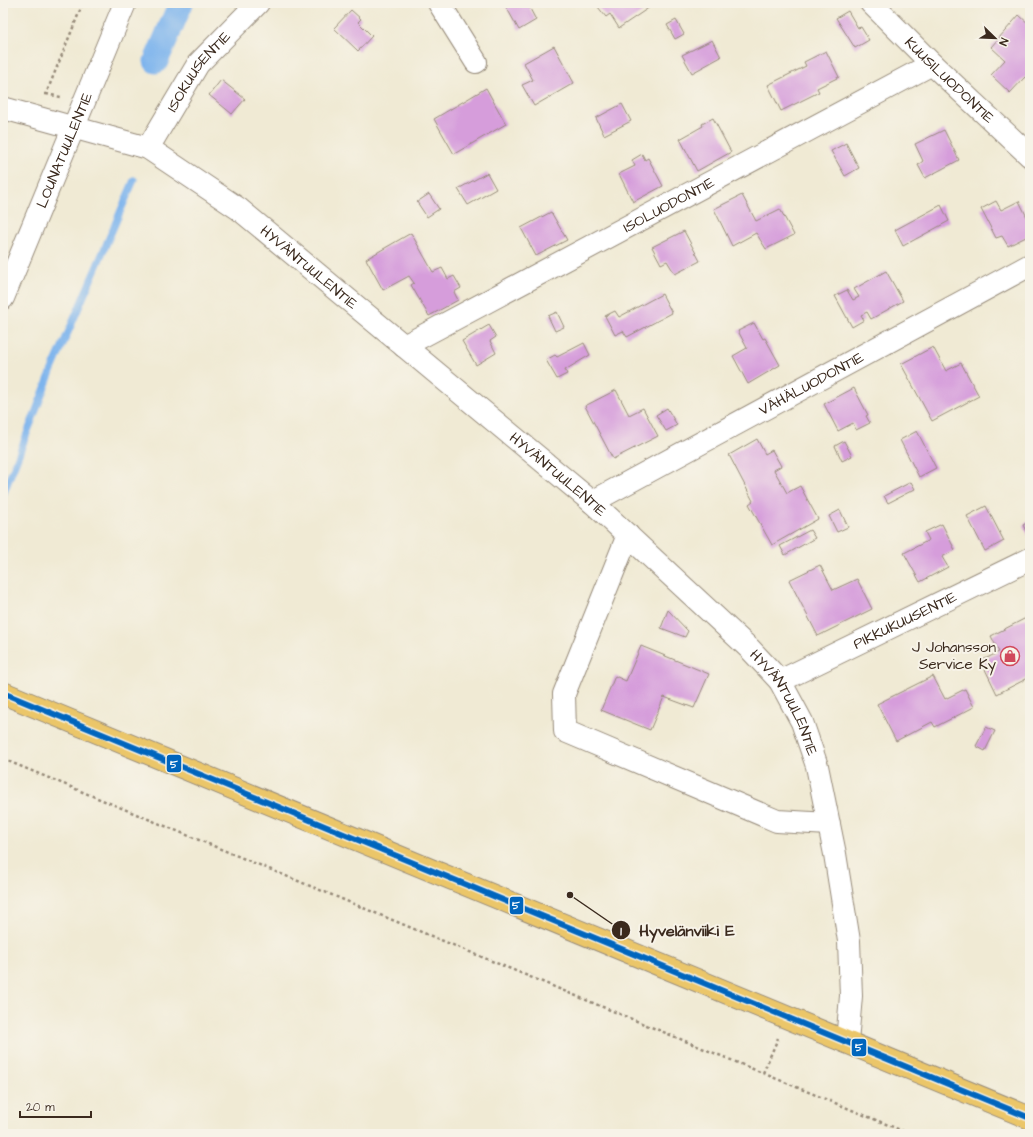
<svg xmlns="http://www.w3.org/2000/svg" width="1033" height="1137" viewBox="0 0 1033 1137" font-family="'Architects Daughter',sans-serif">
<rect width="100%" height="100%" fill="#f7f3e8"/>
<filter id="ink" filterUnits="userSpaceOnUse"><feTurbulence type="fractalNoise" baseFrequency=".025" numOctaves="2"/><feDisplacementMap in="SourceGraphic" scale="8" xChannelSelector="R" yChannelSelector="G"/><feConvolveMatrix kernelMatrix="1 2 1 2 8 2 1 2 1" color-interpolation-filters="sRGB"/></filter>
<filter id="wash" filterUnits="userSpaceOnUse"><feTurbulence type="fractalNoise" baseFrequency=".012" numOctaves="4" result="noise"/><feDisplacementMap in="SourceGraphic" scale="16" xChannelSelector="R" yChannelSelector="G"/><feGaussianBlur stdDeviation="0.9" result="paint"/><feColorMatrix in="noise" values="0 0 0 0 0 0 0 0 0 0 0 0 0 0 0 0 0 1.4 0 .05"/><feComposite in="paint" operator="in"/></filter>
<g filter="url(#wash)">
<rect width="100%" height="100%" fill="#f0ead4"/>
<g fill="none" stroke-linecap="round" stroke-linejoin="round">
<path stroke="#7db4ed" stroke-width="7" d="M3,495L51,372L134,180"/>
<path stroke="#7db4ed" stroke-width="25" d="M156,61L181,3"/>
</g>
<g id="blocks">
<path fill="#d69ddb" d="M504,3H527L536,20L519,30Z
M602,3H647L650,7L619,28L610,14L606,17L598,7Z
M351,10L361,19L358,22L372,36L358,51L334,28Z
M848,11L858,28L861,27L869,40L855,48L836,18Z
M1019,15L1030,25V81L1025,77L1010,93L991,75L1005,60L991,47Z
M676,20L684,34L675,39L667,25Z
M712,40L721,57L692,73L682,55Z
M554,46L574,83L534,106L522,85L533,80L524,63Z
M826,51L839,77L817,88L819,92L781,111L768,85L806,66L804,62Z
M221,80L245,99L232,114L209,95Z
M486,88L506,124L454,154L434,119Z
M622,104L631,121L604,135L596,118Z
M713,118L731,152L697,171L680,139L703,126L702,124Z
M944,130L959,160L925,178L918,165L923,161L915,144Z
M846,143L859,168L845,176L831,151Z
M642,154L645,160L648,158L663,186L633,202L619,174L635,166L632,160Z
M487,173L496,189L468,205L458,189Z
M429,194L439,209L427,217L417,202Z
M742,195L756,221L780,209L794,235L766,249L756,233L732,246L714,209Z
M996,201L1001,210L1019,201L1030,223V235L1008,246L1002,236L996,238L981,209Z
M941,205L949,221L903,246L895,230Z
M551,212L567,240L536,256L521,228Z
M684,231L700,261L675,274L667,261L661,264L652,247Z
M411,233L433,272L442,268L448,279L454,276L461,288L454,292L458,300L429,316L411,285L414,283L409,276L383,290L366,259Z
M886,271L903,301L871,319L867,312L861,315L864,320L852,327L835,296L847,290L853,300L859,297L854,289Z
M662,294L672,313L627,337L623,331L615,335L605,316L615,311L619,317Z
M557,312L564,327L555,331L548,316Z
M754,323L763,339L765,338L780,365L748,384L733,356L747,348L738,331Z
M489,325L496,337L490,341L496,353L476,365L462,341Z
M584,343L590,355L565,370L567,374L557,379L546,360L555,355L557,357Z
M933,347L946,371L961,363L979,396L932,421L901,364Z
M854,388L868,415L866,416L870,423L856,430L853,423L838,431L824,404Z
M616,390L629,415L643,408L658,436L613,459L585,406Z
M667,408L677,425L666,431L656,415Z
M917,431L936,468L919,477L900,440Z
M757,439L765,454L772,450L781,466L774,470L787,493L800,486L818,519L772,545L749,504L753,501L729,455Z
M844,441L852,456L842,461L835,446Z
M911,482L915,489L888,503L884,496Z
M986,506L1004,541L985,551L967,516Z
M840,510L848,527L837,532L829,516Z
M1030,521V539L1023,525Z
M942,524L955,550L942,557L948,567L920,582L904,553L929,540L925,532Z
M810,530L815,538L785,555L780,546Z
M820,565L833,590L857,579L872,609L818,636L789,580Z
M668,610L688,631L685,637L661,628Z
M1026,618L1030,625V677L997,694L981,661L999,652L991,636Z
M641,646L709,674L694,708L664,697L650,730L601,710L615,676L626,681Z
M933,676L945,699L965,689L974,707L935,727L932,722L896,741L877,704Z
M986,727L995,731L985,751L976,746Z"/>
</g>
</g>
<g filter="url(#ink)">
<use href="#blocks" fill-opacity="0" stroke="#968a79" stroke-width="1"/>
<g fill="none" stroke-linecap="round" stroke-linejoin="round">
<defs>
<g id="minor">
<path d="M439,3L476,62"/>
<path id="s1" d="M871,3L932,64L1030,156"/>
<path id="s2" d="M148,148L198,64L258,3"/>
<path id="s3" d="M404,346L932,64"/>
<path id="s4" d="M592,502L1030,265"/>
<path d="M628,535L564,694L565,731L777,821L829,824"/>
<path id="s5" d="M780,681L1030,559"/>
</g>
<g id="tertiary">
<path id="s6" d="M3,108L148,148L239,209L592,502L750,649L780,681L802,722L817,766L835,854L849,941L851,996L847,1042"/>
<path id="s7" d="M3,298L125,3"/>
</g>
<path id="primary" d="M3,693L1030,1118"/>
</defs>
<use href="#minor" stroke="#968a79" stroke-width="24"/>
<use href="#tertiary" stroke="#968a79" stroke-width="24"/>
<use href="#primary" stroke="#968a79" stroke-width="24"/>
<path stroke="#968a79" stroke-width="2.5" stroke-dasharray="3 3" stroke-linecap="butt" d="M44,94H46L83,3
M46,94L61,97
M3,759L910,1134
M763,1073L778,1038"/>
<use href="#minor" stroke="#fff" stroke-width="22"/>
<use href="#tertiary" stroke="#fff" stroke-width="22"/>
<use href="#primary" stroke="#ebc669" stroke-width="22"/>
<defs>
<path id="bus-1" d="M3,693L1030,1118"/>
</defs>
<use href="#bus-1" stroke="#f7f3e8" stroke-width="9"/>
<use href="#bus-1" stroke="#0065bd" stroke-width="6"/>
</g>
</g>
<defs>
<symbol id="shop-ring" viewBox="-11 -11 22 22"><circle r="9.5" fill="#f7f3e8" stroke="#d1495b" stroke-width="1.5"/><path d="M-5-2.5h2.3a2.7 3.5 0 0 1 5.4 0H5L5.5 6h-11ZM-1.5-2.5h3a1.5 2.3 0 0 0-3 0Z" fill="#d1495b"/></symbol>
</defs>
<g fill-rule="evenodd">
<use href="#shop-ring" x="999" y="645" width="22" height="22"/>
</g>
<g text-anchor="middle" stroke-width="4" stroke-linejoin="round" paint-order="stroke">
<g font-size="15" fill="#3b2a1e" stroke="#f7f3e8">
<text dy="5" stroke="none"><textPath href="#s2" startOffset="92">ISOKUUSENTIE</textPath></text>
<text dy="5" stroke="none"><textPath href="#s1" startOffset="110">KUUSILUODONTIE</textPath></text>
<text dy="5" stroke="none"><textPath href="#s7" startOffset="160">LOUNATUULENTIE</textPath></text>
<text dy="5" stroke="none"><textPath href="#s3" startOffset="300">ISOLUODONTIE</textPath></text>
<text dy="5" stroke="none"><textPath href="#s6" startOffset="351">HYVÄNTUULENTIE</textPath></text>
<text dy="5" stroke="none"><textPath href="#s4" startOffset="249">VÄHÄLUODONTIE</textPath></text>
<text dy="5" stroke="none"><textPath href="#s6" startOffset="675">HYVÄNTUULENTIE</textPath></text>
<text dy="5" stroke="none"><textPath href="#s5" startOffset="139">PIKKUKUUSENTIE</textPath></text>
<text dy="5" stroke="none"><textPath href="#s6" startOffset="999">HYVÄNTUULENTIE</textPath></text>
</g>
<g font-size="15" fill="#3b2a1e" stroke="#f7f3e8" text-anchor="end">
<text x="996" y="652">J Johansson<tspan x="996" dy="17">Service Ky</tspan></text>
</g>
</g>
<path fill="none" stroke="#3b2a1e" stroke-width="1.5" d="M570 895L621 930"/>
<g fill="#3b2a1e" stroke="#f7f3e8" stroke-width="1.5">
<circle cx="570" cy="895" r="4"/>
<circle cx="621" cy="930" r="10"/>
</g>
<g font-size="12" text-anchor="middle" font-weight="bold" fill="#fff">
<text x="621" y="935">1</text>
</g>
<g font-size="16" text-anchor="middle" font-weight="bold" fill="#3b2a1e" stroke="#f7f3e8" stroke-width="4" stroke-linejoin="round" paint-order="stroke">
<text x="687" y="936">Hyvelänviiki E</text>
</g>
<g stroke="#f7f3e8" stroke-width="1.5">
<rect x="166" y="754" width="16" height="19" rx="4" fill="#0065bd"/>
<rect x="509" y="896" width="15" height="19" rx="4" fill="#0065bd"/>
<rect x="851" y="1038" width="16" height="19" rx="4" fill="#0065bd"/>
</g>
<g font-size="11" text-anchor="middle" font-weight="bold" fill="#fff">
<text x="174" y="768">5</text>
<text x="516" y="909">5</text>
<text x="859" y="1051">5</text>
</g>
<rect width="1033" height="1137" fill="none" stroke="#f7f3e8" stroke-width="16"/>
<g transform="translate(995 38) rotate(113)" stroke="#f7f3e8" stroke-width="3" paint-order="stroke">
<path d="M0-3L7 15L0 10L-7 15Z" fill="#3b2a1e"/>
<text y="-6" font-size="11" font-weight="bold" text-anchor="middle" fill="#3b2a1e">N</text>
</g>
<path d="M20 1111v6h71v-6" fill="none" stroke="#3b2a1e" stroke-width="2"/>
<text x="26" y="1111" font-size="12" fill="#3b2a1e" stroke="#f7f3e8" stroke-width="3" paint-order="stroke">20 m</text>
</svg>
